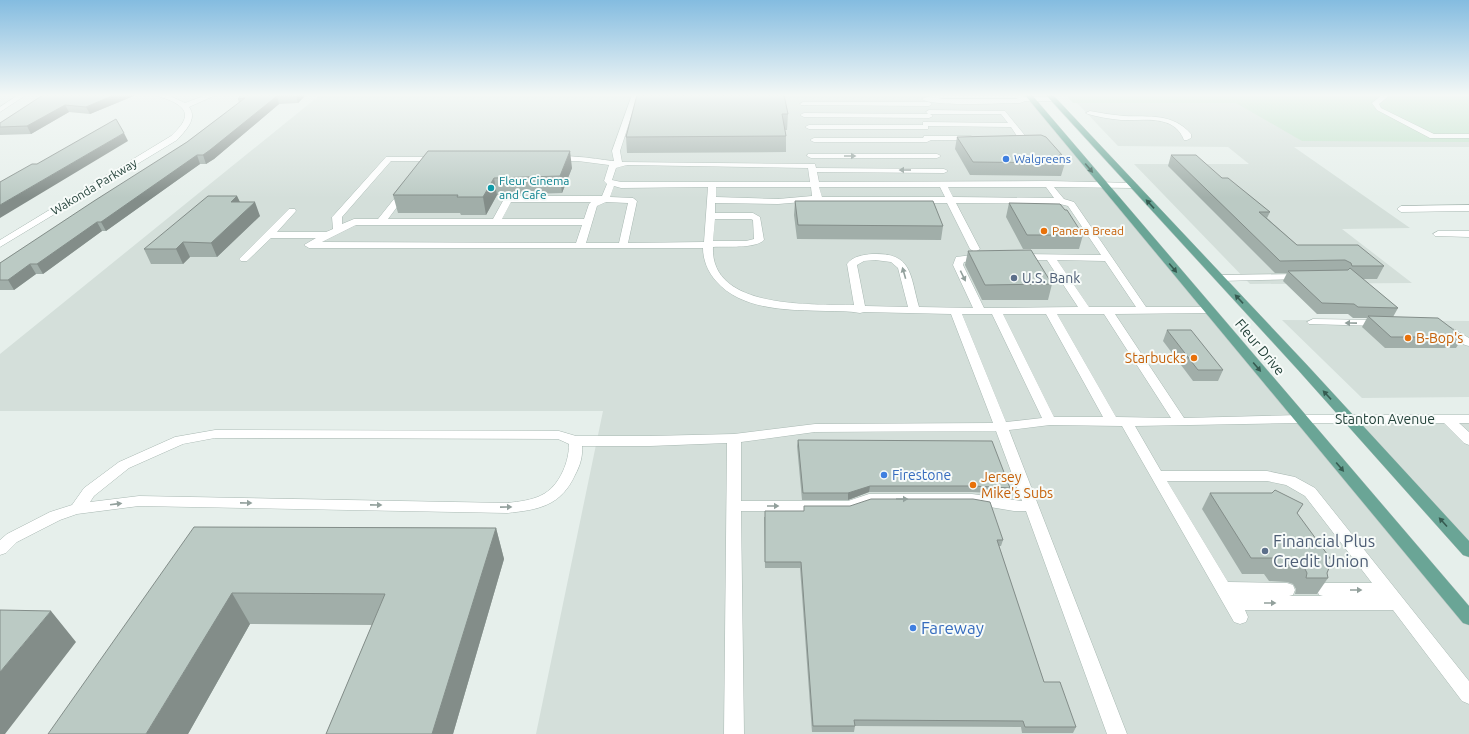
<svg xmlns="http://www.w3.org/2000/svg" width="1469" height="734" viewBox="0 0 1469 734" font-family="Ubuntu,sans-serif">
<rect width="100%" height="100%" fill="#e6efeb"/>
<path fill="#d4dfda" d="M320,95H1028L1469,618V734H536L603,411H0V354Z
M1067,95H1469V147H1294L1410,228L1342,229L1412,283L1250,284L1134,164H1249L1228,147L1118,146L1079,105Z
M1282,320L1469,321V397L1362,398Z
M1469,419V551L1350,420Z"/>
<path fill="#bfe0c8" d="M1066,95H1469V142L1302,141L1236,103H1073Z"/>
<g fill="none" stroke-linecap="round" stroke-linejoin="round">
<defs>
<path id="minor" d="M18,95H26L0,112V107Z
M157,95H168L185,103L206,95H216L189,107C198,119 185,131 177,140L0,247V240L171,136C187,121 193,110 169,100C165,98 160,98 157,95Z
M632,95H638L620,151L622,162L812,164H815L816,168L944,169L948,171L944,173L817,172L819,182L1048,181L1136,183L1137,185L1136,187L1133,188L1054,187L1064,199L1074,202L1146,307H1209L1214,310L1209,313L1115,314L1184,418L1300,415H1469V423H1459L1469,432V445L1464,443L1444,423H1300L1135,426L1161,471H1267L1295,477L1315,488L1469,681V704L1462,701L1393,610H1245L1248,617L1246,622L1240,624L1234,622L1122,426L1050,425L1009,430L1127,734H1107L1026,511H1014L972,504H870L849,511H741L744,734H724L727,443L650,446H582C583,456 580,466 575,475C561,506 538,510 507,513L139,506L77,514L60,520L17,542L6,553L0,555V540L7,534L50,512L72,505L84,488L119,462L175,437L215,430L559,431L576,436H650L734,434L815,424L993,423L951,314L864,312L860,313C849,311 837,311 826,311C790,310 742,311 716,281C708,272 703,260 703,248H309L304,245L316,238H271L247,261H241L239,259L289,209H295L296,211L277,232H326L333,229L332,217L334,215L386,157H429L433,159L429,161H391L342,217V224L354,219H378L402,189L405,188L409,191L388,219H493L504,199L508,196H602L607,184L604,181L609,165L578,161H555L551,159C559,152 602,160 614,161L612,151ZM627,165L808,168L810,182H621L612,180L616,168ZM614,186L621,188L708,187L704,242L628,243L637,201L633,198L610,197ZM716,187H811L812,196L778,199L716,197ZM819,187H940L945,197H822ZM948,187H1046L1054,198L953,197ZM815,201L820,203H947L970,249L975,252L980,249L956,203L1060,204L1068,206L1101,255L1020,254L1015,257L1020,260H1047L1078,307L984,308L963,265L964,262L984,259L986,257L984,255L981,254L956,257L953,265L973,308L919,307C910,276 913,252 872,254C863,255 853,256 847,264L854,305C813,304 710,310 713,247C726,246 755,249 764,240L760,217L753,213H715V203L778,204ZM511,202H591L589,204L584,219H502ZM606,202L628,203L619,243H586L597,206ZM715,219H751L753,220L754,239L746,241H713ZM356,225H582L576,243L322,242ZM875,260L891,262L898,268L908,307L865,306L857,265L864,261ZM1057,260L1105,261L1136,307H1089ZM962,314H992L1042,418L1006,422ZM1003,314H1046L1103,417H1054ZM1057,314H1104L1171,418L1116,417ZM996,431L1022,501L972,494H869L848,501H741V442L815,432ZM215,438L558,439L569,444C569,453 567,462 563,471C551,497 534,500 507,503L139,496L90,502L94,496L129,468L183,444ZM1167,481H1267L1286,485L1305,496L1372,583H1325L1319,585L1317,590L1319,595L1323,596H1289L1293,595L1295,590L1293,585L1287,583L1228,582Z
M933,95H1021L1025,97H1052L1055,99L1052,101H1025L1020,103C1003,103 932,107 922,99ZM938,98H1016L1018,99H944Z
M1382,95H1390L1379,104L1381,108L1434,134H1469V138H1430L1377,110L1372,103Z
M803,102H929L932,104L929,106L801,105L800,104Z
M929,110L1005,111L1027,138L1023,140H1009V136H1017L1011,127L928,126V129H809L805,127L809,125H923V122H926L1008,123L1001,114H930L933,116L929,118L804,117L800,115L804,113L928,114L926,112Z
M1090,111C1101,113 1113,115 1124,116C1149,117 1173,113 1191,134V138L1187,140H1184C1174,114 1144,121 1121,120C1110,119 1098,117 1088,114L1086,113Z
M924,136H971L975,138L971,140H931L927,142H814L810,140L814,138H923Z
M808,154H937L941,156L937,158H811L807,156Z
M1469,205V211L1401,212L1397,209L1401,206Z
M1438,231H1469V237L1435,236L1433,234Z
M1302,274L1307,277L1306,279L1219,281L1214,278L1219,275Z
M1313,319L1379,320L1385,323L1379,326L1309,324L1307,322Z
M1450,327L1469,338V346L1465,345L1446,332L1444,330L1446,328Z"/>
<path id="major" d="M1025,95H1032L1469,606V625L1463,623Z
M1046,95H1053L1307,365L1469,541V557L1463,555L1299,371Z"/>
</defs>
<use href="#minor" stroke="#a8b8b2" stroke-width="1"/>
<use href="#major" stroke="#c2cac8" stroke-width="1"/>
<use href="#minor" fill="#fff" fill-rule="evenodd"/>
<use href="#major" fill="#6aa596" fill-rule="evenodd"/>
</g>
<path fill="#a1aea9" d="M43,95H136L90,114L69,112L31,134L0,135V123Z
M241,95H306L298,103L279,104L214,159L206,164H200L106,231H102L43,274H36L14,290H0V263L187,142L239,103L238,99Z
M637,95L788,114L787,130H785L786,136V152L627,153L626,137Z
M957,137L1062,155L1061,158L1065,163L1061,176L970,175L955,149Z
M428,151L572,168L562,193L497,195L486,215H461L460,213H398L393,195Z
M1171,155L1222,178L1270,212L1267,218L1297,245L1384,266L1377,279H1363L1398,308L1393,317L1463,337L1456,348H1385L1362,327L1367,318H1353L1348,314H1317L1283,281L1287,273H1275L1168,166Z
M237,196L240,202L260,216L217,257H190L183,264H151L144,249Z
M795,201L943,226L941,240L797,239L794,215Z
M1009,203L1083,235L1079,249H1023L1006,217Z
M968,251L1052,284L1048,300H982L965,265Z
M1167,330L1223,370L1218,381H1193L1163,341Z
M798,440L1010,488L1008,494L972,492H869L848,500H802L797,446Z
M1210,493L1303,504L1297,514L1330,558L1327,561V574L1328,578L1317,594H1295L1296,589L1293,584L1287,582L1269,581L1264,574H1242L1202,509Z
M804,506L1003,540L1001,546H999L1044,682L1076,727L1073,733H1022L1021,727L855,726L854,732H812L800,568H765L764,517L804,511Z
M194,527L496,528L504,559L453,734H326L372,625L250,624L188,734Z"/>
<path fill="#838d89" d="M114,95H136L90,114L86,107Z
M296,95H306L298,103Z
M277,96L279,104L214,159L206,164L203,155Z
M65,105L69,112L31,134L27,126Z
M124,133L128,141L0,218V205Z
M570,151L572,168L562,193L560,176Z
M197,155L200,164L106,231L101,222Z
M494,178L497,195L486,215L483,197Z
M237,196L243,209L231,202Z
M255,202L260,216L217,257L211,243Z
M97,222L102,231L43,274L37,264Z
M183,242L190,257L183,264L176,249Z
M30,264L36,274L14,290L8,280Z
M870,486L869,492L848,500V493Z
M496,528L504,559L453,734H432Z
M232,593L250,624L188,734H146Z
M51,611L76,642L5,734H0V672Z"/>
<path fill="#bbcac4" stroke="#838d89" d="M43,95H114L86,107L65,105L27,126L0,127V123Z
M241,95H292L277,96L210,150L203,155H197L101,222H97L37,264H30L8,280H0V263L94,201L187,142L245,98L238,99Z
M637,95H784L788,114H782L786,136L626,137Z
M116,119L124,133L0,205V182L32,164H37Z
M1041,135L1046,137L1062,155H1059L1065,163L973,162L957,137Z
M428,151H570L560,176L494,178L483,197H457L458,195H393Z
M1171,155H1196L1222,178H1228L1270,212H1259L1297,245H1358L1384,266H1352L1351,263L1345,260L1280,261Z
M208,196H237L231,202H255L211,243L183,242L176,249H144Z
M795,201H933L943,226L798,225Z
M1009,203L1060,204L1065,210H1067L1083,235H1027Z
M1031,250L1052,284L985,285L968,251Z
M1350,268L1398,308L1358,307L1354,304L1322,303L1288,271L1348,270Z
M1368,316L1438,318L1463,337H1391Z
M1167,330H1191L1223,370H1198Z
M798,440L992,441L1010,488L974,486H870L848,493H803Z
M1275,490L1303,504L1297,513L1330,558H1325L1332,567L1329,568L1327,573L1328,578H1306L1307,573L1304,567L1297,565H1279L1274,558H1251L1210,493H1272Z
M871,499H973L990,502L1003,540H997L1044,682H1060L1076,727H1025L1023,721L854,720L855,726H813L801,562H765V511H804V506H850Z
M194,527L496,528L432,734H326L385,594L232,593L146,734H48Z
M0,610L51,611L0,672Z"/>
<defs><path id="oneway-solid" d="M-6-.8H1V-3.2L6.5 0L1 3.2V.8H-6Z"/></defs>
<g fill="#92a09c">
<use href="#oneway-solid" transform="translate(850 156)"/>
<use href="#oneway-solid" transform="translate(905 170) rotate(-180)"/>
<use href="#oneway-solid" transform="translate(904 273) rotate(-106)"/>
<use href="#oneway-solid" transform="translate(963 276) rotate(64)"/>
<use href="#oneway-solid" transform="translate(1351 323) rotate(-179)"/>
<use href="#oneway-solid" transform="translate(902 499)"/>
<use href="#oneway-solid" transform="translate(246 503) rotate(1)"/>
<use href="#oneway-solid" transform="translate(116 504) rotate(-7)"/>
<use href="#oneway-solid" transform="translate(376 505) rotate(1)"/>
<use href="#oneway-solid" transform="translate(773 506)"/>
<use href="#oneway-solid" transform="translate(506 507) rotate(-1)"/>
<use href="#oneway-solid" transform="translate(1356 590)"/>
<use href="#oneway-solid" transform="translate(1270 603)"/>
</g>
<g fill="#365b51">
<use href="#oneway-solid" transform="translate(1089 168) rotate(50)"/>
<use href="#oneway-solid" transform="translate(1150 204) rotate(-133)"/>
<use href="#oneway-solid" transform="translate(1173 268) rotate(50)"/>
<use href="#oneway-solid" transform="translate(1239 299) rotate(-133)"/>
<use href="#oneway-solid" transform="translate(1257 367) rotate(50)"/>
<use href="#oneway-solid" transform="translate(1327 395) rotate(-133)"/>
<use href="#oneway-solid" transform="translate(1340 467) rotate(50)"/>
<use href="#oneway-solid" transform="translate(1443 522) rotate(-132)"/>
</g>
<linearGradient id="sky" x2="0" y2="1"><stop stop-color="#84bce0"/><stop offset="0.48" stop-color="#f4f8f6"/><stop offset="1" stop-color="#f4f8f6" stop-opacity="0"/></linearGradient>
<rect width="1469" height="198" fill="url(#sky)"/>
<g fill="#3f7fe0" stroke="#f7fbf9" stroke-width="1.5">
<circle cx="1006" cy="159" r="4"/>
<circle cx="884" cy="475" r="4"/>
<circle cx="913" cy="628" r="4"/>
</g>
<circle fill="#0f9aa8" stroke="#f7fbf9" stroke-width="1.5" cx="491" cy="188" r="4"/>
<g fill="#e8710a" stroke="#f7fbf9" stroke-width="1.5">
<circle cx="1044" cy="231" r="4"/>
<circle cx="1408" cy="338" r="4"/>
<circle cx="1194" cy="358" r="4"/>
<circle cx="973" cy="485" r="4"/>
</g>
<g fill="#5c6f8a" stroke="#f7fbf9" stroke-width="1.5">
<circle cx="1014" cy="278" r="4"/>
<circle cx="1265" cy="551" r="4"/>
</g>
<g text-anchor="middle" stroke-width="4" stroke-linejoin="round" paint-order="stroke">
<g font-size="12" fill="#366cbe" stroke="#f7fbf9" text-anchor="start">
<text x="1014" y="163">Walgreens</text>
</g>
<g font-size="12" fill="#0d838f" stroke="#f7fbf9" text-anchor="start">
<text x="499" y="185">Fleur Cinema<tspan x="499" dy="14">and Cafe</tspan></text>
</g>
<g font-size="12" fill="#24423a" stroke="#f7fbf9">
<text transform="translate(94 187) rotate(-31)" y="4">Wakonda Parkway</text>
</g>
<g font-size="12" fill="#c56008" stroke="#f7fbf9" text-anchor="start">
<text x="1052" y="235">Panera Bread</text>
</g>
<g font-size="14" fill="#4e5e75" stroke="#f7fbf9" text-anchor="start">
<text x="1022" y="283">U.S. Bank</text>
</g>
<g font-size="14" fill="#c56008" stroke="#f7fbf9" text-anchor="start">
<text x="1416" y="343">B-Bop's</text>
<text x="1186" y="363" text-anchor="end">Starbucks</text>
<text x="981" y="482">Jersey<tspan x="981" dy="16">Mike's Subs</tspan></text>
</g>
<g font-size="14" fill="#24423a" stroke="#f7fbf9">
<text transform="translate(1260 347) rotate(50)" y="5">Fleur Drive</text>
<text x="1385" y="424">Stanton Avenue</text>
</g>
<g font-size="14" fill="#366cbe" stroke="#f7fbf9" text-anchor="start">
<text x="892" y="480">Firestone</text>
</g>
<g font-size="17" fill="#4e5e75" stroke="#f7fbf9" text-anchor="start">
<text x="1273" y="547">Financial Plus<tspan x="1273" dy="20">Credit Union</tspan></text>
</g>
<g font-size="17" fill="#366cbe" stroke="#f7fbf9" text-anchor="start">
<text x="921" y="634">Fareway</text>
</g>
</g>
</svg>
